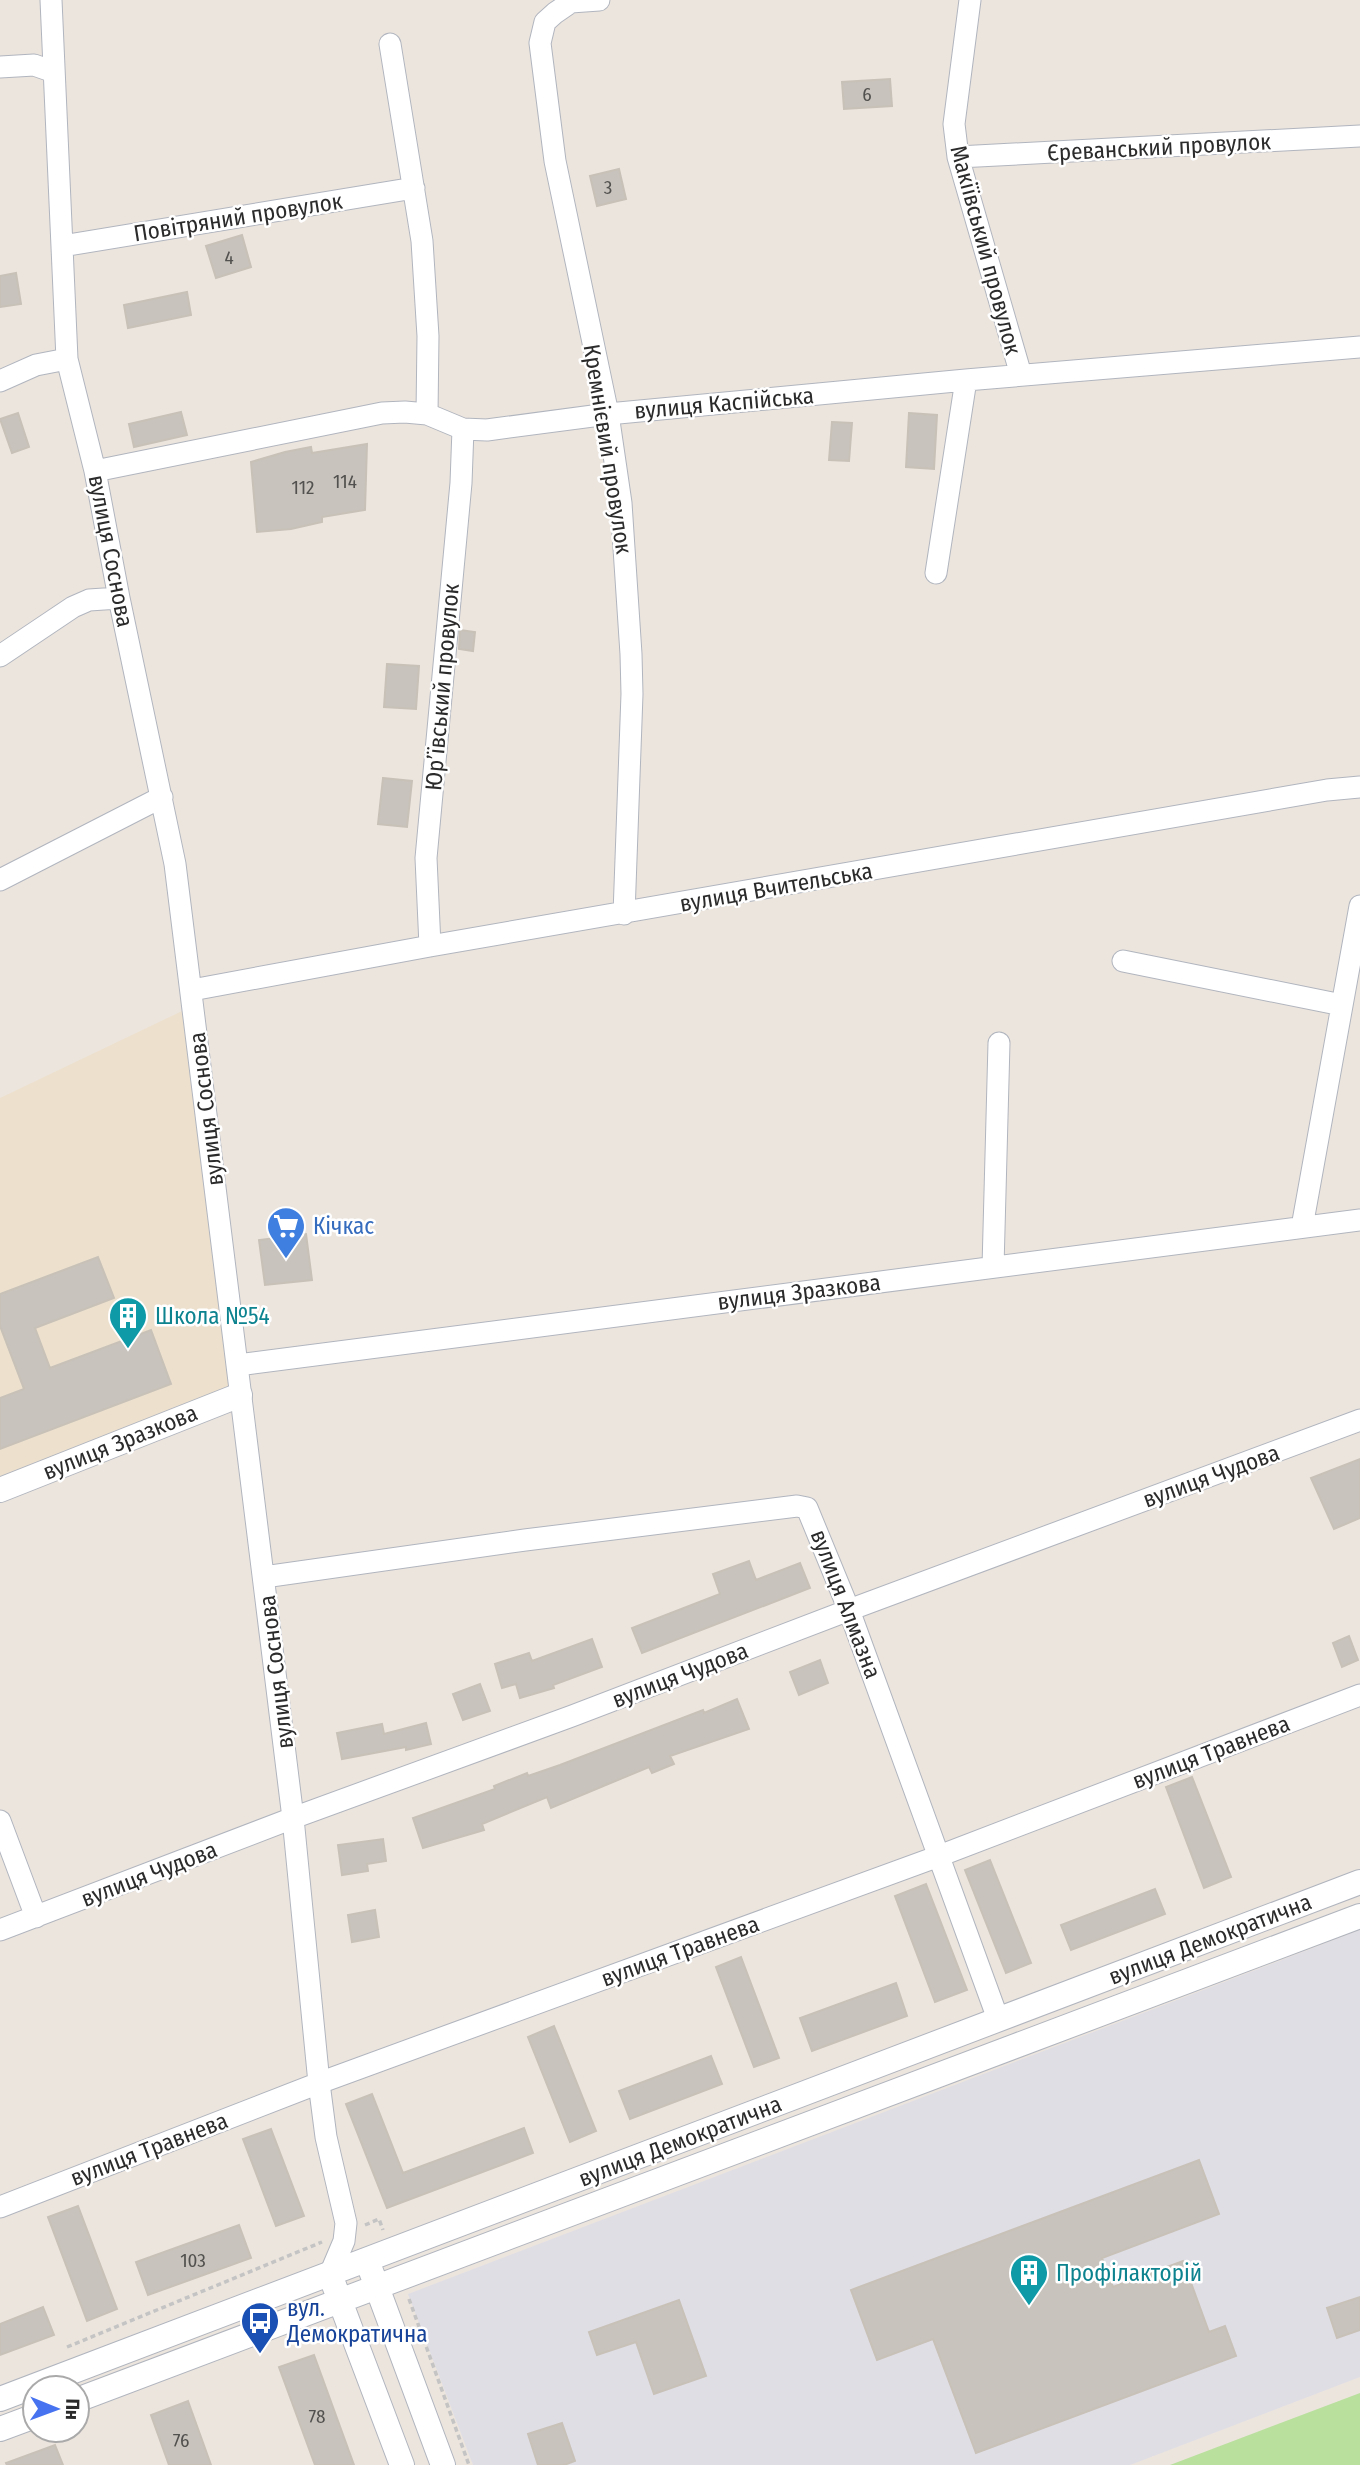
<svg xmlns="http://www.w3.org/2000/svg" width="1360" height="2465" viewBox="0 0 1360 2465" font-family="'Fira Sans Condensed',sans-serif">
<rect width="100%" height="100%" fill="#ece5de"/>
<path fill="#e0dee5" d="M1360,1930V2377L1130,2465H473L408,2294Z"/>
<path fill="#ede1ce" d="M182,1011L230,1389L0,1480V1098Z"/>
<path fill="#b9e09d" d="M1360,2393V2465H1170Z"/>
<path fill="#c8c3bc" stroke="#c7c1b8" stroke-width="2" d="M890,79L892,106L844,109L842,82Z
M619,169L626,199L597,206L590,176Z
M242,235L251,267L216,278L206,246Z
M16,273L21,304L0,307V276Z
M187,292L191,315L128,328L124,305Z
M181,412L187,435L134,447L129,424Z
M18,413L29,447L12,453L0,419Z
M909,413L937,415L934,469L906,467Z
M832,422L852,423L849,461L829,460Z
M367,444L365,510L322,517V522L291,529L257,532L251,462L285,452L311,447L312,453Z
M460,630L475,632L473,651L459,649Z
M387,664L419,666L416,709L384,707Z
M383,778L412,781L407,827L378,824Z
M306,1234L312,1280L265,1285L259,1240Z
M98,1257L114,1298L35,1328L50,1368L151,1330L171,1384L0,1449V1398L24,1389L0,1326V1294Z
M1360,1459V1518L1334,1529L1311,1478Z
M749,1561L756,1580L800,1563L810,1588L642,1653L632,1628L720,1594L713,1574Z
M1349,1636L1358,1660L1342,1667L1333,1643Z
M592,1639L602,1667L553,1685L554,1688L520,1698L516,1684L502,1688L495,1664L529,1653L532,1661Z
M820,1660L828,1683L799,1695L790,1672Z
M480,1684L490,1711L463,1720L453,1694Z
M737,1699L749,1729L670,1756L674,1764L652,1773L649,1767L551,1808L547,1797L482,1824L484,1830L423,1848L413,1818L495,1789L494,1786L527,1773L528,1776L560,1765L703,1710L704,1713Z
M426,1723L431,1744L406,1750V1747L342,1759L337,1733L382,1724L384,1734Z
M1192,1777L1231,1877L1204,1888L1166,1787Z
M383,1839L386,1861L367,1864L368,1871L342,1875L338,1845Z
M990,1860L1031,1963L1006,1973L965,1870Z
M926,1884L967,1990L935,2002L895,1896Z
M1155,1889L1165,1914L1071,1950L1061,1925Z
M375,1910L379,1937L352,1942L348,1915Z
M741,1957L779,2058L754,2067L716,1967Z
M896,1983L907,2016L812,2051L800,2018Z
M554,2026L596,2131L570,2142L528,2037Z
M711,2056L722,2084L630,2119L619,2091Z
M372,2094L403,2173L524,2128L533,2153L387,2208L346,2104Z
M271,2129L304,2216L276,2226L243,2139Z
M1199,2160L1219,2214L1102,2258L1113,2287L1183,2261L1209,2332L1225,2326L1236,2356L976,2453L933,2339L877,2360L851,2290Z
M78,2206L117,2309L87,2321L48,2217Z
M239,2225L251,2258L148,2295L136,2262Z
M1360,2297V2330L1337,2338L1327,2308Z
M679,2300L706,2376L654,2394L636,2342L597,2355L589,2332Z
M43,2307L54,2335L0,2355V2324Z
M314,2355L354,2465H315L279,2367Z
M188,2401L211,2465H169L151,2415Z
M562,2423L575,2461L564,2465H538L528,2434Z
M55,2445L63,2465H7L6,2463Z"/>
<g fill="none" stroke-linecap="round" stroke-linejoin="round">
<defs>
<path id="minor" d="M51,0L67,359L95,471L119,598L175,864L293,1818L319,2083L326,2137L346,2223L344,2241L330,2274
M599,0L571,2L555,13L545,22L540,43L555,161L608,414L621,503L631,654L632,694L624,914
M970,0L954,124L958,157L1021,375
M390,44L422,241L428,336L427,414
M0,67L34,65L54,72
M958,157L1360,136
M62,246L414,188
M0,381L36,365L67,359
M95,471L382,413L405,412L427,414L463,429L487,430L608,414L966,380L1360,347
M936,573L966,380
M0,656L73,607L89,600L119,598
M0,880L162,797
M430,946L426,858L461,483L463,429
M1123,961L1342,1005
M192,990L430,946L1327,790L1360,787
M1302,1227L1360,906
M993,1267L999,1043
M238,1365L1360,1220
M264,1577L525,1540L797,1506L807,1508L849,1610L998,2019
M0,1821L36,1917
M0,1930L293,1818L572,1716L849,1610L1360,1420
M0,2207L319,2083L939,1856L1360,1695"/>
<path id="tertiary" d="M0,1490L240,1395
M371,2271L443,2465
M334,2285L402,2465
M0,2399L1360,1882
M77,2400L1360,1916
M0,2429L35,2416"/>
</defs>
<use href="#minor" stroke="#b1b5be" stroke-width="23"/>
<use href="#tertiary" stroke="#b1b5be" stroke-width="26"/>
<path stroke="#c4c4c4" stroke-width="3.5" stroke-dasharray="5 3.5" stroke-linecap="butt" d="M365,2225L379,2219L383,2230
M409,2299L469,2465
M67,2347L322,2242"/>
<use href="#minor" stroke="#fff" stroke-width="21"/>
<use href="#tertiary" stroke="#fff" stroke-width="24"/>
</g>
<defs>
<symbol id="supermarket-pin" viewBox="-11 -11 22 30"><path d="M0 17L-7.5 6A9.5 9.5 0 1 1 7.5 6Z" fill="#3f7fe0" stroke="#fff"/><path d="M-6-5.5h2.5l.6 2H6L4.5 2H-2.5L-4.4-4H-6ZM-1.5 3.2a1.3 1.3 0 1 0 .1 0ZM3 3.2a1.3 1.3 0 1 0 .1 0Z" fill="#fff"/></symbol>
<symbol id="building-pin" viewBox="-11 -11 22 30"><path d="M0 17L-7.5 6A9.5 9.5 0 1 1 7.5 6Z" fill="#0f9aa8" stroke="#fff"/><path d="M-4-6H4V6H1V3H-1V6H-4ZM-2.5-4.3h1.7v1.8h-1.7ZM.8-4.3h1.7v1.8H.8ZM-2.5-1h1.7V.8h-1.7ZM.8-1h1.7V.8H.8Z" fill="#fff"/></symbol>
<symbol id="bus-pin" viewBox="-11 -11 22 30"><path d="M0 17L-7.5 6A9.5 9.5 0 1 1 7.5 6Z" fill="#1a4fb4" stroke="#fff"/><path d="M-5-6H5V4H4V6H2V4H-2V6H-4V4H-5ZM-3.5-4V0h7V-4ZM-3.5 1.2v1.5H-2V1.2ZM2 1.2v1.5H3.5V1.2Z" fill="#fff"/></symbol>
</defs>
<g fill-rule="evenodd">
<use href="#supermarket-pin" x="264" y="1204" width="44" height="60"/>
<use href="#building-pin" x="106" y="1294" width="44" height="60"/>
<use href="#building-pin" x="1007" y="2251" width="44" height="60"/>
<use href="#bus-pin" x="238" y="2299" width="44" height="60"/>
</g>
<g text-anchor="middle" stroke-width="5" stroke-linejoin="round" paint-order="stroke">
<g font-size="19" fill="#52514f">
<text x="867" y="101">6</text>
<text x="608" y="194">3</text>
<text x="229" y="264">4</text>
<text x="345" y="488">114</text>
<text x="303" y="494">112</text>
<text x="193" y="2267">103</text>
<text x="317" y="2423">78</text>
<text x="181" y="2447">76</text>
</g>
<g font-size="23" fill="#2b2b2b" stroke="#fff">
<text transform="translate(1159 147) rotate(-3)" y="8">Єреванський провулок</text>
<text transform="translate(238 217) rotate(-9)" y="8">Повітряний провулок</text>
<text transform="translate(986 250) rotate(75)" y="8">Макіївський провулок</text>
<text transform="translate(724 403) rotate(-5)" y="8">вулиця Каспійська</text>
<text transform="translate(608 449) rotate(81)" y="8">Кремнієвий провулок</text>
<text transform="translate(111 551) rotate(79)" y="8">вулиця Соснова</text>
<text transform="translate(442 687) rotate(-85)" y="8">Юр’ївський провулок</text>
<text transform="translate(776 887) rotate(-10)" y="8">вулиця Вчительська</text>
<text transform="translate(206 1109) rotate(-97)" y="8">вулиця Соснова</text>
<text transform="translate(799 1292) rotate(-7)" y="8">вулиця Зразкова</text>
<text transform="translate(120 1442) rotate(-22)" y="8">вулиця Зразкова</text>
<text transform="translate(1211 1476) rotate(-20)" y="8">вулиця Чудова</text>
<text transform="translate(846 1604) rotate(69)" y="8">вулиця Алмазна</text>
<text transform="translate(276 1672) rotate(-97)" y="8">вулиця Соснова</text>
<text transform="translate(680 1675) rotate(-21)" y="8">вулиця Чудова</text>
<text transform="translate(1211 1752) rotate(-21)" y="8">вулиця Травнева</text>
<text transform="translate(149 1874) rotate(-21)" y="8">вулиця Чудова</text>
<text transform="translate(1210 1939) rotate(-21)" y="8">вулиця Демократична</text>
<text transform="translate(680 1951) rotate(-20)" y="8">вулиця Травнева</text>
<text transform="translate(680 2141) rotate(-21)" y="8">вулиця Демократична</text>
<text transform="translate(149 2149) rotate(-21)" y="8">вулиця Травнева</text>
</g>
<g font-size="23" fill="#366cbe" stroke="#fff" text-anchor="start">
<text x="313" y="1234">Кічкас</text>
</g>
<g font-size="23" fill="#0d838f" stroke="#fff" text-anchor="start">
<text x="155" y="1324">Школа №54</text>
<text x="1056" y="2281">Профілакторій</text>
</g>
<g font-size="23" fill="#164399" stroke="#fff" text-anchor="start">
<text x="287" y="2316">вул.<tspan x="287" dy="26">Демократична</tspan></text>
</g>
</g>
<g transform="translate(56 2409) rotate(91)"><circle r="33" fill="#ffffff" stroke="#aaaaaa" stroke-width="2"/>
<path d="M0-5L12 26L0 18L-12 26Z" fill="#4773f0"/>
<text y="-10" font-size="19" font-weight="bold" text-anchor="middle" fill="#2b2b2b">Пн</text>
</g>
</svg>
